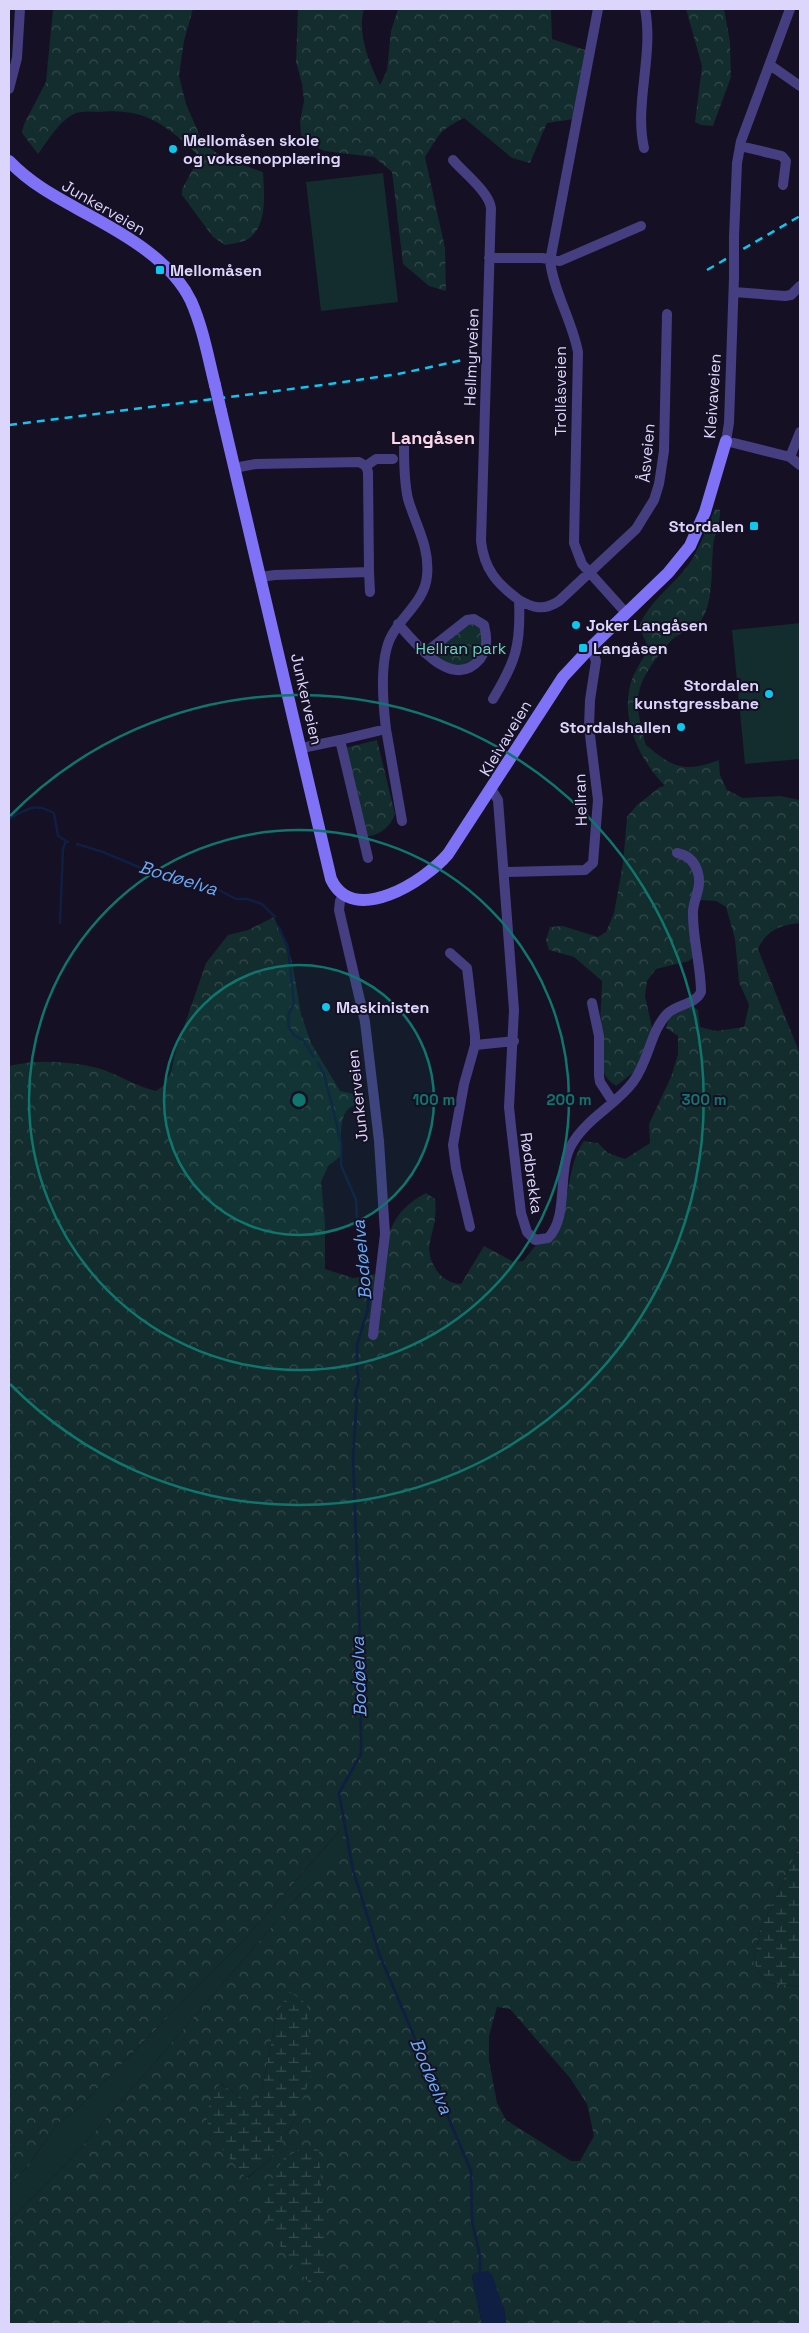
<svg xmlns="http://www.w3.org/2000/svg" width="809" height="2333" viewBox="0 0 809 2333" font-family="'Space Grotesk',sans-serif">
<defs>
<pattern id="forest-crowns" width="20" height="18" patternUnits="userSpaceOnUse" patternTransform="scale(1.25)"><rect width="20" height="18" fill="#132c2d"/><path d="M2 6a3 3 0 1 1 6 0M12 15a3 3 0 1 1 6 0" fill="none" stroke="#354a4c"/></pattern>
<pattern id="wetland-marsh" width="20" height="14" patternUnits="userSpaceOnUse" patternTransform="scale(1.25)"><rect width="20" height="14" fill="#132c2d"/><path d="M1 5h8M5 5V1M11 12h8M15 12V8" fill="none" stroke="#354a4c"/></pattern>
</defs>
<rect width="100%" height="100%" fill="#151023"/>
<path fill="#132c2d" d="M383,173L398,302L321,311L306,182Z
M800,623V759L745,764L732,630Z
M342,1828L346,1849L302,1892L73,2157L9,2221V2185L28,2166L57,2124L76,2110L241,1943Z"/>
<path fill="url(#forest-crowns)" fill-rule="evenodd" d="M53,9H193L184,41L179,76L186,104L203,143L225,159L263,172C264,192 269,231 244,241C238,243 231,244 225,245L213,237L182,195V189L194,167L196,153C162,122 144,108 97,112C90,112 80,111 74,114C59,121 48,141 38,154L22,133L24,124L46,82Z
M298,9H364C357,33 369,63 380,85L387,70L391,31L398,9H551L552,39L585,50L574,119L547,123L530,163L512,158L464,118C438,131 440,134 425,157L445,248L446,291L429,286L403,264L392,172L374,157L324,151L311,144L301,135L300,121L304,101L302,84L296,62Z
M686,9H724L730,42L731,77L713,126L701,125L695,122L702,66Z
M715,509L720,510C721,521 716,529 714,540C710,563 716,608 697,625C691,631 680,632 674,638C663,648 646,671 641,685C634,702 641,729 646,745C674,768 684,773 719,760L720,775L727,790L743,798L780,796L800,800V923C780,925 767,930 758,949L800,1054V1845L760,1930L754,1963L765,1982L800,1987V2324H506L504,2308L472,2276L482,2324H9V2221L73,2157L302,1892L345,1849L341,1829L241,1943L76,2110L57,2124L28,2166L9,2185V1066C35,1059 71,1061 98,1068C118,1074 135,1086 156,1091L163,1086L171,1073L176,1050L206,963L228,935L248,930L274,917L291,957L301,1014L311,1043L340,1091L358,1095L361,1100C358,1105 353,1105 348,1109C338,1119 342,1143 341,1156L328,1166L321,1182L325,1224V1269L353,1278L383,1273C386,1236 390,1212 426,1193L435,1199C437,1217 434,1224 430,1242C426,1261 441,1284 461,1284L484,1246L514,1262L523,1261L536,1245L556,1236C570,1206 566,1166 584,1141L598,1143L608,1153L625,1159L650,1143L649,1124L671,1077L678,1054V1036L666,1028L670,1014L693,1007L698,1010L700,1027L716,1031L744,1027L749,1005L739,982L735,939L726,907L716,901L701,900L695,908L696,955L689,961L656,969L647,981L645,996L654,1036L643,1065L616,1086C614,1084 609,1081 607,1078C595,1062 602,1002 602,981L574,957L549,950L546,940L550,927L563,926L598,937L606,932L614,913L623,863L627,817L637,805L660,787L665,786C641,761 623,726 629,691C631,676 641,661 649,649L639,627C649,600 675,585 691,561C701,545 707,526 715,509ZM497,2007L510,2009L570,2078L587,2104L594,2136L580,2161H571L506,2120L497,2103L489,2060V2036ZM277,2012L297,2115L269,2161L247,2178L221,2083L253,2107L261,2095Z
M470,622C473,624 478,625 481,628C495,641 469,670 452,666C445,664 437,658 431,654Z
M377,740L395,814C391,826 379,837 365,836L345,748Z"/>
<path fill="url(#wetland-marsh)" d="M800,1845V1987L765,1982L754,1963L760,1930Z
M290,1992L307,2004L311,2075L297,2115L269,2161L246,2178C236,2166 209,2136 207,2120C206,2108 214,2093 220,2083L253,2106L261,2095L277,2012Z
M305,2146L319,2150L327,2272L312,2285L295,2269L271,2232L263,2195L283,2159Z"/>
<path fill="#0f1e43" d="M488,2271L492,2275L504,2309L506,2324H482L472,2276L474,2273Z"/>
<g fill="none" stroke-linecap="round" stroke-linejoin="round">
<path stroke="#0f1e43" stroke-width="2.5" d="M9,819C27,809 34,802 54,813L58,836L68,842
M77,844L103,852L160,876L212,887L216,886L217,889L236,899H247L262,904L275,917
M60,923L63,849L66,841
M279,927L288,947L294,1003L288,1015L289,1028L294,1035L303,1040L314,1057
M318,1063L324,1074L337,1125L341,1144V1165L356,1200L360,1266L368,1297V1309L357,1345V1370L359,1381L355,1394L357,1398L353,1456L360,1640L361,1754L339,1793L353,1870L380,1956L471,2171L472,2221L480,2256V2271"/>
<path stroke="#453e80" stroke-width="10" d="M598,9L550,261C554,293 572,320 578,352L574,543L582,564L626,613
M770,65L800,86
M9,89L17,58L20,9
M740,146L782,156L786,161L783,185
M644,148C634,104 654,55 645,9
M453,160C464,173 489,192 491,208L481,541C484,569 497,584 519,600C521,645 516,661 493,699
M734,237L737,163L741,141L790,9
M489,258H542L560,261L641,226
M734,277L729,423L726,441L790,457L800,465
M734,292L785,296L791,295L800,286
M790,457L800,432
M366,466L376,459H393
M234,468L256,464L359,462L366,466
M369,572L370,592
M261,577L275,575L369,572L368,472L366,466
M519,600C533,608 544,611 559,601L636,529L654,500L659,484L664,451L667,314
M398,624C416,643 452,692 480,659C488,648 487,637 484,625L474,619L467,620L425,653
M386,729C383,704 379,657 392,635C403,615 425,600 427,576C430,547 416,526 408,499C404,482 404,463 404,446
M302,748L340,740
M492,790L498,800L514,1010L509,1107L511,1126L521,1213L527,1232L535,1240L548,1238C570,1216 556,1170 572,1144C587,1118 616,1105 633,1082C649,1061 650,1032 667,1014C677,1004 695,1005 701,992C701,965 692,937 693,911C694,898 702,887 698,873C695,862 688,855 677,853
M368,858L340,740L386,729L402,821
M505,872L585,870L593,863L598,800L589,727L590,700L596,661L591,647
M343,896L340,901L339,910L365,1022L379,1141L385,1234L373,1335
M450,953L467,968L475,1036V1045L464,1084L453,1145L456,1168L470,1227
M592,1003L599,1036V1076L600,1082L613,1102
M475,1045L514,1041"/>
<path stroke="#7f72f7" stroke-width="12" d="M9,161C32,185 58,198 87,214C124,234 172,261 191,301C203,328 208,357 215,385
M221,411L331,879C353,927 425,881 448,854L563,677L591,647L668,573L690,546L705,512L726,441"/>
<path stroke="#0ec7ef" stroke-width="2.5" stroke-dasharray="8 6" stroke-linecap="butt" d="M707,270L800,216
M9,425L323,385L398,374L463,360"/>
<path stroke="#453e80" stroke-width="10" d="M734,277V237"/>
<path stroke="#7f72f7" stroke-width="12" d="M215,385L221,411"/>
</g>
<circle cx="299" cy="1100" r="135" fill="#0f766e" fill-opacity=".12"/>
<g fill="none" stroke="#0f766e" stroke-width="2.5">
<circle cx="299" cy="1100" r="135"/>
<circle cx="299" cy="1100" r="270"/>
<path d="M10 816A405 405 0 1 1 10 1384"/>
</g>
<g fill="#0ec7ef" stroke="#151023" stroke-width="2">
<circle cx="173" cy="149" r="5"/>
<rect x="155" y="265" width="10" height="10" rx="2.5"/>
<rect x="749" y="521" width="10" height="10" rx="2.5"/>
<circle cx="576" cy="625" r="5"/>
<rect x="578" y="643" width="10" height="10" rx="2.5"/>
<circle cx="769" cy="694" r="5"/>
<circle cx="681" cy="727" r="5"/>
<circle cx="326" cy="1007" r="5"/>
</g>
<g text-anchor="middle" stroke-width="4" stroke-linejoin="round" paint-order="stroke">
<g font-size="16" font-weight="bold" fill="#dcd5fc" stroke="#151023" text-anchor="start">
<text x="183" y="146">Mellomåsen skole<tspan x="183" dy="18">og voksenopplæring</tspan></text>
<text x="170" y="276">Mellomåsen</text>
<text x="744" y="532" text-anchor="end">Stordalen</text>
<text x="586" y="631">Joker Langåsen</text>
<text x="593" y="654">Langåsen</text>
<text x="759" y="691" text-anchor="end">Stordalen<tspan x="759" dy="18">kunstgressbane</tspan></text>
<text x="671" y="733" text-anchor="end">Stordalshallen</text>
<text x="336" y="1013">Maskinisten</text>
</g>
<g font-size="16" fill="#dcd5fc" stroke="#151023">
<text transform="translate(104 207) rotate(30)" y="6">Junkerveien</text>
<text transform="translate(471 357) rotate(-88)" y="6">Hellmyrveien</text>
<text transform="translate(560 391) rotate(-90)" y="6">Trollåsveien</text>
<text transform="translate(712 396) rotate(-86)" y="6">Kleivaveien</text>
<text transform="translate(646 453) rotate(-85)" y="6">Åsveien</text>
<text transform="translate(307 699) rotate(77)" y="6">Junkerveien</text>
<text transform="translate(505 738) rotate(-59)" y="6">Kleivaveien</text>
<text transform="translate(580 800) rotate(-92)" y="6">Hellran</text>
<text transform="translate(357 1096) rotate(-96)" y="6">Junkerveien</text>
<text transform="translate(532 1173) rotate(82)" y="6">Rødbrekka</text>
</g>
<g font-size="16" fill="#65d8c4" stroke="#151023">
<text x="461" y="654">Hellran park</text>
</g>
<g font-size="18" font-weight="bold" fill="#fdd7ec" stroke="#151023">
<text x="433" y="444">Langåsen</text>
</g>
<g font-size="18" font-style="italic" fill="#69aaf6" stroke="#151023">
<text transform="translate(178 878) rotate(17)" y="6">Bodøelva</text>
<text transform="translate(362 1260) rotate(-95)" y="6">Bodøelva</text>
<text transform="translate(359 1677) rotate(-92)" y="6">Bodøelva</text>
<text transform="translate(431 2076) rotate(67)" y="6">Bodøelva</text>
</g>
</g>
<circle cx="299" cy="1100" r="8" fill="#0f766e" stroke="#151023" stroke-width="2.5"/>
<g font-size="15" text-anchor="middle" font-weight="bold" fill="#0f766e" stroke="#151023" stroke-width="4" stroke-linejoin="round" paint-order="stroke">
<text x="434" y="1105">100 m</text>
<text x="569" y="1105">200 m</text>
<text x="704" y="1105">300 m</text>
</g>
<rect width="809" height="2333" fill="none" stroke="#dcd5fc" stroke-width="20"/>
</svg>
